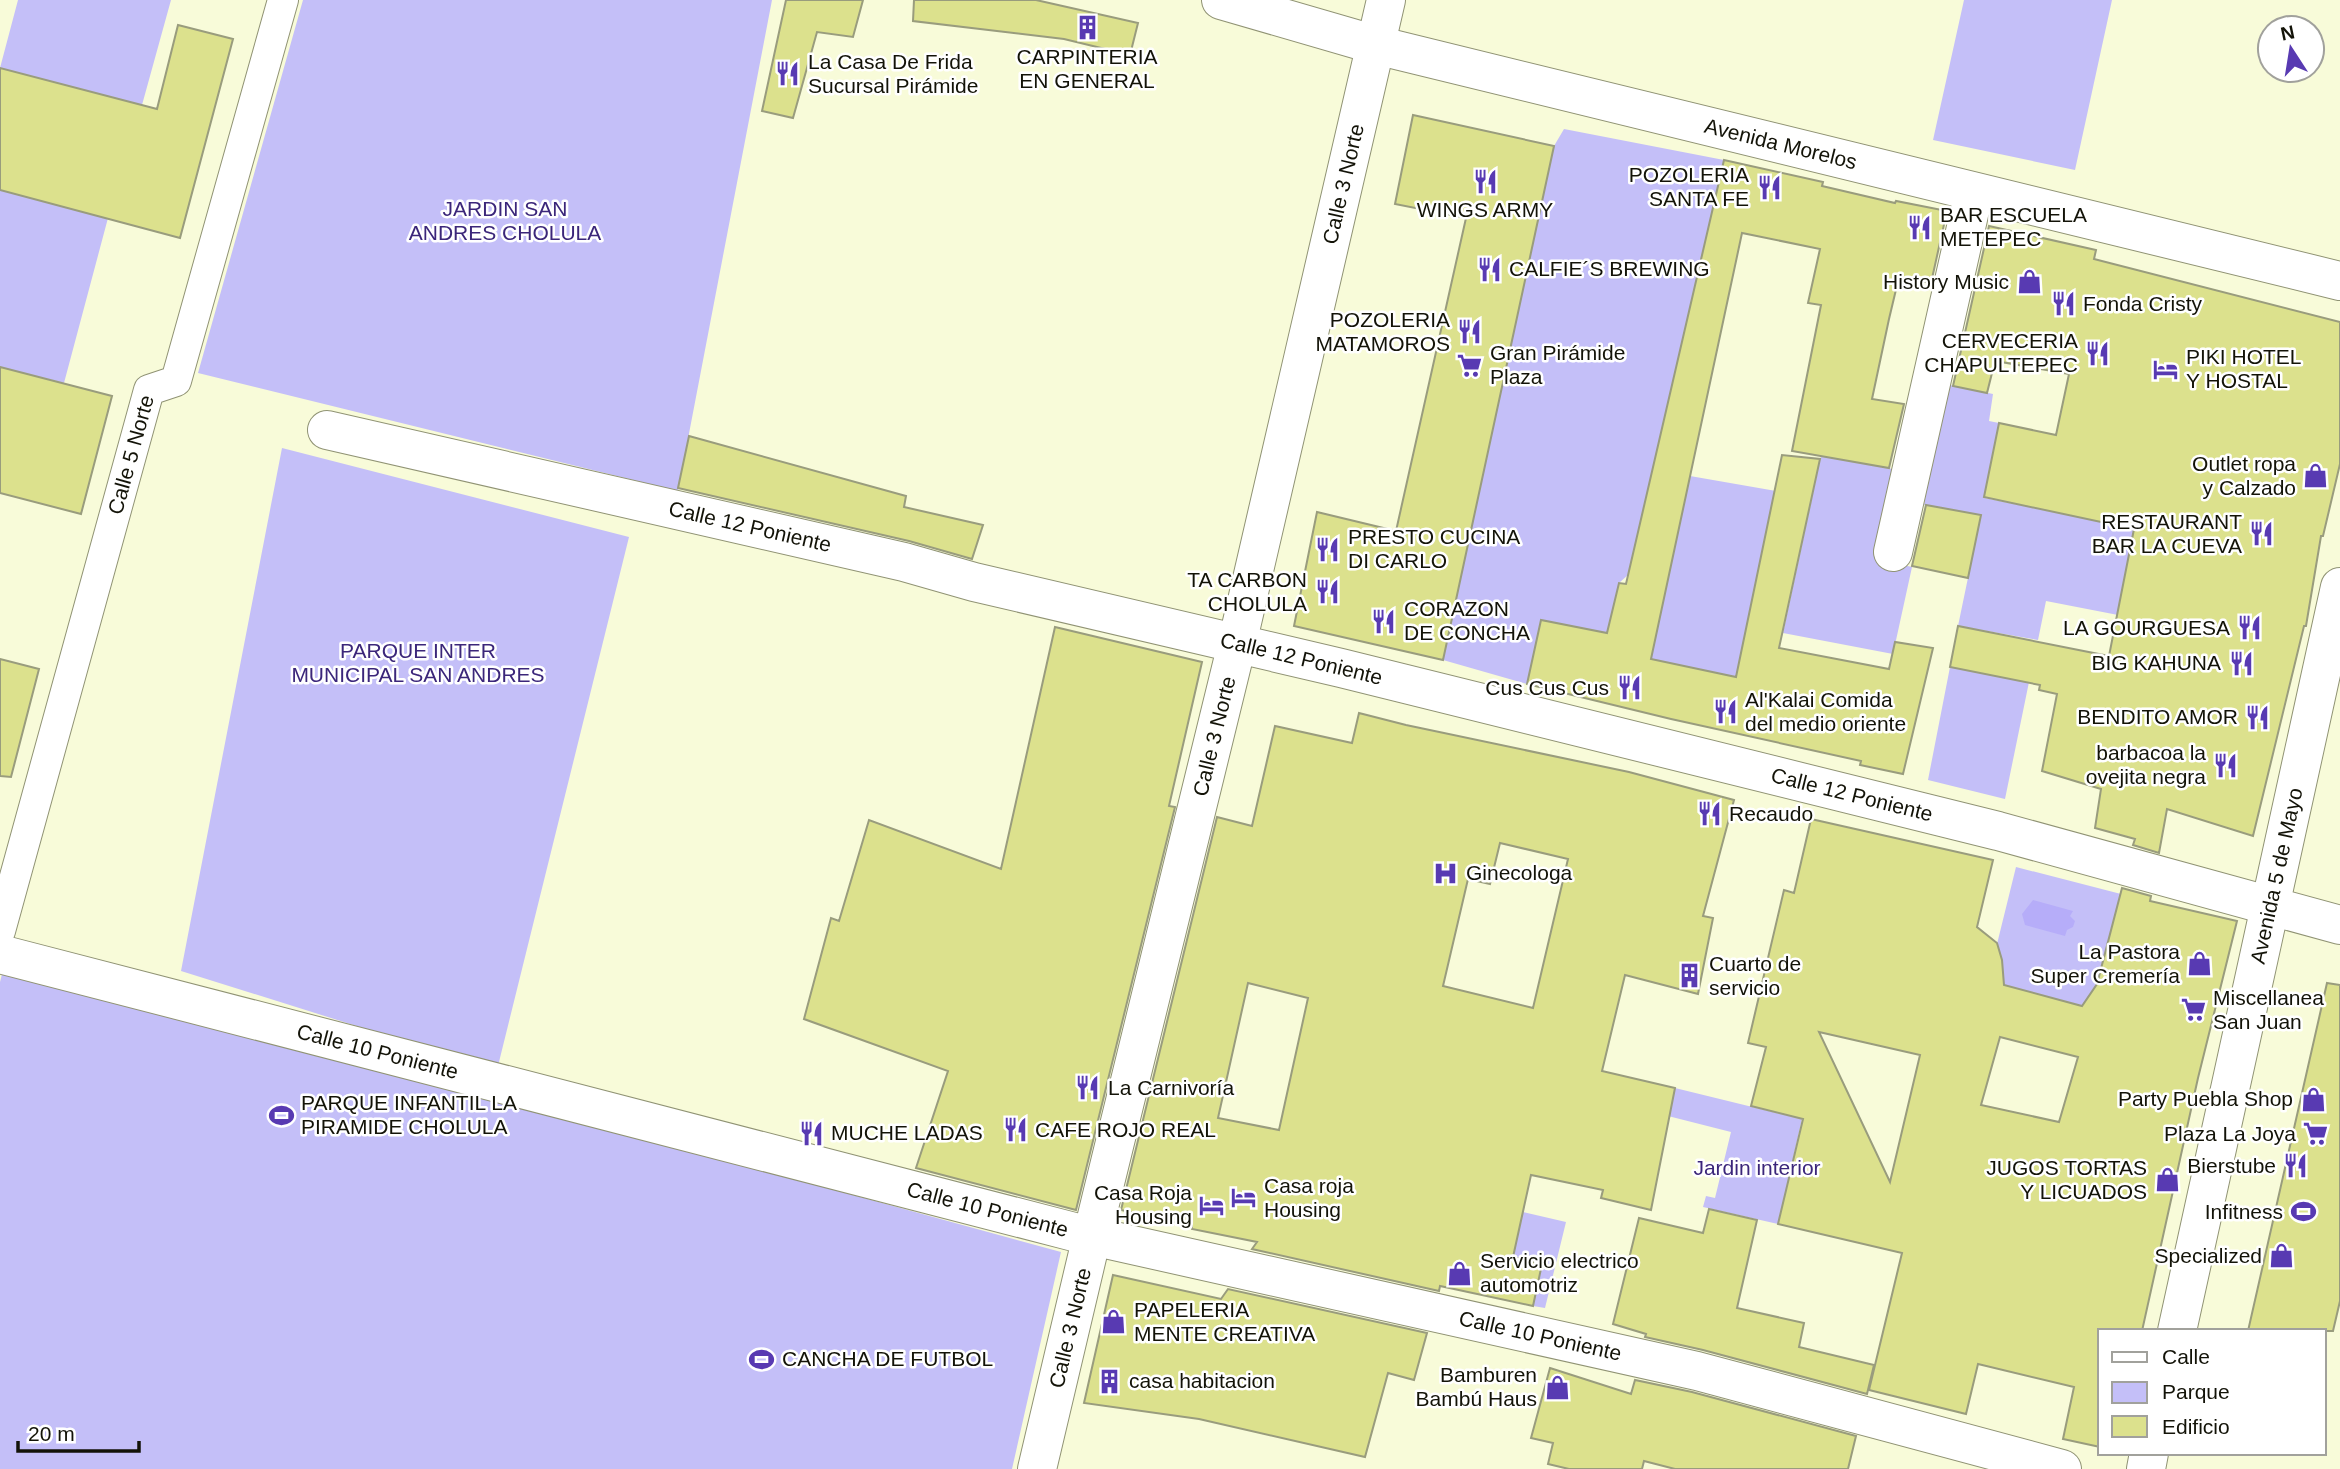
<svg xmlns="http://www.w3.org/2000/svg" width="2340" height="1469" viewBox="0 0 2340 1469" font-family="Helvetica,sans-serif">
<rect width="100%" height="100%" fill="#f8fbd9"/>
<path fill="#c4bff8" d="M18,0H171L142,105L0,68Z
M303,0H772L678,491L198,373Z
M1964,0H2112L2075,170L1933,140Z
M1564,129L1724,160L1629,574L1619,583L1607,633L1541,620L1527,684L1443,660L1554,146Z
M0,190L108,218L64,383L0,367Z
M1945,384L1993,394L1989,421L1999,423L1985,498L2145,531L2118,615L2046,601L2038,640L1958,626L1981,515L1924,505Z
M282,448L629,537L497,1070L181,971Z
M1821,456L1898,470L1881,560L1912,567L1893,654L1783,633Z
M1690,476L1776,491L1736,677L1651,659Z
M1950,667L2029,682L2005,799L1928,780Z
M2016,867L2121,894L2091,1008L2001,984L2002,960L1997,944Z
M5,962L1061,1252L1012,1469H0V982Z
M1675,1088L1802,1119L1778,1224L1703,1207L1706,1196L1715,1198L1731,1132L1668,1116Z
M1523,1212L1566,1222L1545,1308L1533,1306L1542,1264L1513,1257Z"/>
<path fill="#b6adf9" d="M2033,900L2073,911L2070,916L2075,921L2073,927L2067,930L2065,936L2025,925L2022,914Z"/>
<path fill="#dce18d" stroke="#999c7d" stroke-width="2" fill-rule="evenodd" d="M786,0H863L853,37L817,32L793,118L762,111Z
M914,0H1036L1138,23L1130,55L1064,39L913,21Z
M178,25L233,39L180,238L0,190V68L157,109Z
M1413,115L1554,146L1443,660L1294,626L1317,512L1396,531L1466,218L1395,204Z
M1724,160L1823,182L1822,186L1895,203L1896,201L1947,211L1931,283L1899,277L1889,319L1872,399L1904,404L1889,468L1792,451L1821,305L1808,303L1820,249L1742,233L1651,659L1736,677L1782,455L1820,459L1779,648L1889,669L1895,642L1933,648L1903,774L1860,765L1861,761L1671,719L1527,684L1541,620L1607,633L1619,583L1626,584Z
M1989,226L2096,250L2094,259L2340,322V464L2323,536H2321L2306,626H2304L2253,836L2167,809L2159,853L2133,845L2135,839L2095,828L2101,789L2042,771L2057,694L2039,690L2040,685L1950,667L1958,626L2109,656L2134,529L1984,497L1999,423L2056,435L2069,374L1995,361L1987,393L1953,386Z
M0,367L112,396L81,514L0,493Z
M689,436L906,496L904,507L983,525L972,559L909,541L678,488Z
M1926,505L1981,515L1968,578L1912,566Z
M1055,627L1202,662L1169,806L1175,807L1076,1210L916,1168L948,1071L804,1019L831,918L839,921L869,820L1001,869Z
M0,659L39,669L11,777L0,776Z
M1359,713L1406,725L1629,772L1734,800L1703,916L1713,918L1698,994L1625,975L1602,1071L1675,1088L1651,1210L1601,1198L1603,1190L1531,1175L1513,1257L1542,1264L1533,1306L1440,1286L1439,1291L1252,1249L1257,1242L1192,1229V1226L1121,1210L1217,817L1252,826L1275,726L1352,743ZM1500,843L1568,859L1533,1008L1443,986L1468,879L1490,884ZM1248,983L1308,998L1279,1130L1218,1118Z
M1811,819L1993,860L1977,927L1997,943L2002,960L2004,985L2082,1006L2097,984L2122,888L2151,896L2150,901L2237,921L2198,1078L2142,1331H2100V1447L2063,1439L2074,1387L1978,1364L1966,1414L1869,1390L1902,1253L1778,1224L1803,1119L1751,1106L1766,1047L1748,1043L1784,890L1794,893ZM1819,1032L1920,1055L1890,1182ZM2000,1037L2078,1057L2059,1122L1981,1105Z
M2327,983L2340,985V1301L2333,1331H2248Z
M1709,1209L1757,1220L1737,1308L1804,1323L1799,1347L1874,1365L1867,1394L1703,1350L1645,1337L1646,1334L1613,1324L1639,1218L1703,1233Z
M1113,1275L1221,1299L1228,1289L1427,1333L1414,1380L1388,1373L1365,1457L1199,1419L1084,1403Z
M1550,1368L1631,1394L1635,1380L1692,1392L1856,1436L1848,1469H1675L1644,1461L1642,1469H1569L1548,1464L1553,1443L1531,1438Z"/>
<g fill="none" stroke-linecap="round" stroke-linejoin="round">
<defs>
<g id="pedestrian">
<path id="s1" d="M0,931L149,390L176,381L283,0"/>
</g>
<g id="minor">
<path id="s2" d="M327,430L904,562L974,582L1341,668L1998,831L2340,925"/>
<path d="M1893,552L1974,192"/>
<path id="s3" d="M0,954L1074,1232L1697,1371L2062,1469"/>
<path id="s4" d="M1037,1469L1092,1236L1237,644L1386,0"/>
</g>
<g id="secondary">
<path id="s5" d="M1221,0L1376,45L2340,281"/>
<path id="s6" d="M2177,1331L2340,587"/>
<path d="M2146,1469L2149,1453"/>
</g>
</defs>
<use href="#pedestrian" stroke="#909374" stroke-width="32"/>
<use href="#minor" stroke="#909374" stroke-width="40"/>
<use href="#secondary" stroke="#909374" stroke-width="40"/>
<use href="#pedestrian" stroke="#fff" stroke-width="30"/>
<use href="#minor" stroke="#fff" stroke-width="38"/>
<use href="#secondary" stroke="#fff" stroke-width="38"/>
</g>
<defs>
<symbol id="building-bare" viewBox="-9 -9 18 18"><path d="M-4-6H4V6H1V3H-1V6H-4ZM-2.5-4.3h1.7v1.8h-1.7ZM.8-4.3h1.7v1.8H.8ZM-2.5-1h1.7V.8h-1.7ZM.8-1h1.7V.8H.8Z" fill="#583ab2" stroke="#fff" stroke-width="2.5" paint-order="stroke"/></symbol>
<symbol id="restaurant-bare" viewBox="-9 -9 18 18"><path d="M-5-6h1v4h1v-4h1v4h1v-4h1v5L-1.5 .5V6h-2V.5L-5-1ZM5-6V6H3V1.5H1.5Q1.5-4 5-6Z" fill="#583ab2" stroke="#fff" stroke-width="2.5" paint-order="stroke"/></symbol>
<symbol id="shop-bare" viewBox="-9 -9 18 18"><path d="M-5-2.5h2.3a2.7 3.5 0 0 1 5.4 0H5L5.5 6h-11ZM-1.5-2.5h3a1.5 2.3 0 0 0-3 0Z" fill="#583ab2" stroke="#fff" stroke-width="2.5" paint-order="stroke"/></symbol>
<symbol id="supermarket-bare" viewBox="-9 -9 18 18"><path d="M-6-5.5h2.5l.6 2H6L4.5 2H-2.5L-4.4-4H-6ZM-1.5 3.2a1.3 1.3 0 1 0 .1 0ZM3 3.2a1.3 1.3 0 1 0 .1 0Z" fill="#583ab2" stroke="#fff" stroke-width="2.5" paint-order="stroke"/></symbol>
<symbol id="hotel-bare" viewBox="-9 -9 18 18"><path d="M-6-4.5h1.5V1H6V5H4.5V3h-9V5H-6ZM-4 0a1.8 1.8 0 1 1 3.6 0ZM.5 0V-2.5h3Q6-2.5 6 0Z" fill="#583ab2" stroke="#fff" stroke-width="2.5" paint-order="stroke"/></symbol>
<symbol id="hospital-bare" viewBox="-9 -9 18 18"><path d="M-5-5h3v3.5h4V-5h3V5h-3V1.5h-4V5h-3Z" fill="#583ab2" stroke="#fff" stroke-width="2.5" paint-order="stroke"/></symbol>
<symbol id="stadium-bare" viewBox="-9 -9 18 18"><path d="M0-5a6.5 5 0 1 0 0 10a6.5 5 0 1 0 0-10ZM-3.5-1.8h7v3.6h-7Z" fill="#583ab2" stroke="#fff" stroke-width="2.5" paint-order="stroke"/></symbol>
</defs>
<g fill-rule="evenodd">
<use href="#building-bare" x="1070" y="10" width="35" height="35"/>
<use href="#restaurant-bare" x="770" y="56" width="35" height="35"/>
<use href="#restaurant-bare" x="1468" y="164" width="35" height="35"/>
<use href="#restaurant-bare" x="1752" y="170" width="35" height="35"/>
<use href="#restaurant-bare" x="1902" y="210" width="35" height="35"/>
<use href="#restaurant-bare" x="1472" y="252" width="35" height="35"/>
<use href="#shop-bare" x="2012" y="264" width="35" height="35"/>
<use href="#restaurant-bare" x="2046" y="286" width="35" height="35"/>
<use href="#restaurant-bare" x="1452" y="314" width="35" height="35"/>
<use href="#restaurant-bare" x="2080" y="336" width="35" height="35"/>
<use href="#supermarket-bare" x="1452" y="348" width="35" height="35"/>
<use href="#hotel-bare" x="2148" y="352" width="35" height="35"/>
<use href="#shop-bare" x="2298" y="458" width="35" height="35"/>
<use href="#restaurant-bare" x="2244" y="516" width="35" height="35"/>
<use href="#restaurant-bare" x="1310" y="532" width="35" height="35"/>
<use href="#restaurant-bare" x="1310" y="574" width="35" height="35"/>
<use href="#restaurant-bare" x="1366" y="604" width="35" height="35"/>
<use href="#restaurant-bare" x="2232" y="610" width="35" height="35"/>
<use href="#restaurant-bare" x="2224" y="646" width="35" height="35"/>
<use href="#restaurant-bare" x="1612" y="670" width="35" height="35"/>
<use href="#restaurant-bare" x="1708" y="694" width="35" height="35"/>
<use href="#restaurant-bare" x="2240" y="700" width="35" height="35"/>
<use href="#restaurant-bare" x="2208" y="748" width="35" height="35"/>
<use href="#restaurant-bare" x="1692" y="796" width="35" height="35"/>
<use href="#hospital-bare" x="1428" y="856" width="35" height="35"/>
<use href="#shop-bare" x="2182" y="946" width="35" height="35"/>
<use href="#building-bare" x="1672" y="958" width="35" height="35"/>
<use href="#supermarket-bare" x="2176" y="992" width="35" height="35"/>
<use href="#restaurant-bare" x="1070" y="1070" width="35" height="35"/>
<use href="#shop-bare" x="2296" y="1082" width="35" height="35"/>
<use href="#stadium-bare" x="264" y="1098" width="35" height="35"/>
<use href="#restaurant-bare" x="998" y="1112" width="35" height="35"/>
<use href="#restaurant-bare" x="794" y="1116" width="35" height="35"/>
<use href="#supermarket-bare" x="2298" y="1116" width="35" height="35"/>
<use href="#restaurant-bare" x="2278" y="1148" width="35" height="35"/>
<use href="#shop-bare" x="2150" y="1162" width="35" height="35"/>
<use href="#hotel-bare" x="1226" y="1180" width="35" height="35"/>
<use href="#hotel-bare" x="1194" y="1188" width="35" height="35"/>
<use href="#stadium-bare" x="2286" y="1194" width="35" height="35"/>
<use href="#shop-bare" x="2264" y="1238" width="35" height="35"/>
<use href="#shop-bare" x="1442" y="1256" width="35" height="35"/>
<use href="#shop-bare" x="1096" y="1304" width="35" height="35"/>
<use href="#stadium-bare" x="744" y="1342" width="35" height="35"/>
<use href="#building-bare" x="1092" y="1364" width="35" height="35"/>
<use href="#shop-bare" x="1540" y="1370" width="35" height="35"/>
</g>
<g text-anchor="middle" stroke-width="5" stroke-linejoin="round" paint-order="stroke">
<g font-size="21" fill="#131308" stroke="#fff" text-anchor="start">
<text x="1087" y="64" text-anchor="middle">CARPINTERIA<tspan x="1087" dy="24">EN GENERAL</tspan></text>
<text x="808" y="69">La Casa De Frida<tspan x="808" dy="24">Sucursal Pirámide</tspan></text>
<text x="1749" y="182" text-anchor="end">POZOLERIA<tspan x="1749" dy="24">SANTA FE</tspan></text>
<text x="1485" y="217" text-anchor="middle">WINGS ARMY</text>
<text x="1940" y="222">BAR ESCUELA<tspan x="1940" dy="24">METEPEC</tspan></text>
<text x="1509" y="276">CALFIE´S BREWING</text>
<text x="2009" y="289" text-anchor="end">History Music</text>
<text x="2083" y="311">Fonda Cristy</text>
<text x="1450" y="327" text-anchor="end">POZOLERIA<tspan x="1450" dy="24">MATAMOROS</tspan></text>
<text x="2078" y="348" text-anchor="end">CERVECERIA<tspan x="2078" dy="24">CHAPULTEPEC</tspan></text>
<text x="1490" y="360">Gran Pirámide<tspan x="1490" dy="24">Plaza</tspan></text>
<text x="2186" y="364">PIKI HOTEL<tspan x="2186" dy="24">Y HOSTAL</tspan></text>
<text x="2296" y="471" text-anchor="end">Outlet ropa<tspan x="2296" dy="24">y Calzado</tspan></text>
<text x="2242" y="529" text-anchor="end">RESTAURANT<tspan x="2242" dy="24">BAR LA CUEVA</tspan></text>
<text x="1348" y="544">PRESTO CUCINA<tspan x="1348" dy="24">DI CARLO</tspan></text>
<text x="1307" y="587" text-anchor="end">TA CARBON<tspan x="1307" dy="24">CHOLULA</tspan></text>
<text x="1404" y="616">CORAZON<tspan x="1404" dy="24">DE CONCHA</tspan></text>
<text x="2230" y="635" text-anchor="end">LA GOURGUESA</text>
<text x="2221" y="670" text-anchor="end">BIG KAHUNA</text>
<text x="1609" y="695" text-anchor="end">Cus Cus Cus</text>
<text x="1745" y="707">Al'Kalai Comida<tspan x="1745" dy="24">del medio oriente</tspan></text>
<text x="2238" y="724" text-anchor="end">BENDITO AMOR</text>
<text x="2206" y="760" text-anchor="end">barbacoa la<tspan x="2206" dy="24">ovejita negra</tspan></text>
<text x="1729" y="821">Recaudo</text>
<text x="1466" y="880">Ginecologa</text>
<text x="2180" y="959" text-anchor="end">La Pastora<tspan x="2180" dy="24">Super Cremería</tspan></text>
<text x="1709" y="971">Cuarto de<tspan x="1709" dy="24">servicio</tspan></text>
<text x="2213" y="1005">Miscellanea<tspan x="2213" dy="24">San Juan</tspan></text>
<text x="1108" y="1095">La Carnivoría</text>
<text x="2293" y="1106" text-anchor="end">Party Puebla Shop</text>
<text x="301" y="1110">PARQUE INFANTIL LA<tspan x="301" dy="24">PIRAMIDE CHOLULA</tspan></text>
<text x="1035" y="1137">CAFE ROJO REAL</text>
<text x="831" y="1140">MUCHE LADAS</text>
<text x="2296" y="1141" text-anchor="end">Plaza La Joya</text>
<text x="2276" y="1173" text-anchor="end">Bierstube</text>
<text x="2147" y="1175" text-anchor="end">JUGOS TORTAS<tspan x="2147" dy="24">Y LICUADOS</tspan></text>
<text x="1264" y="1193">Casa roja<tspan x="1264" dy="24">Housing</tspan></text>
<text x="1192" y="1200" text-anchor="end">Casa Roja<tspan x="1192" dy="24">Housing</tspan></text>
<text x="2283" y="1219" text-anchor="end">Infitness</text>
<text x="2262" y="1263" text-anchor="end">Specialized</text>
<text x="1480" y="1268">Servicio electrico<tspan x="1480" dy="24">automotriz</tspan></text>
<text x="1134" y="1317">PAPELERIA<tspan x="1134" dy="24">MENTE CREATIVA</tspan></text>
<text x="782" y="1366">CANCHA DE FUTBOL</text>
<text x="1537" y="1382" text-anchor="end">Bamburen<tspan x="1537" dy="24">Bambú Haus</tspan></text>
<text x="1129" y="1388">casa habitacion</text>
</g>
<g font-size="21" fill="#131308" stroke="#fff">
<text dy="7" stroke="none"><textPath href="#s5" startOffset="578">Avenida Morelos</textPath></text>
<text dy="7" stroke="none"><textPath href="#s4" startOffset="1321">Calle 3 Norte</textPath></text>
<text dy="7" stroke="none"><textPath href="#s1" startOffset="494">Calle 5 Norte</textPath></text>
<text dy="7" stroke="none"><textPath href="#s2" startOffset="434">Calle 12 Poniente</textPath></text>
<text dy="7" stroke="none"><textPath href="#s2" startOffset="1001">Calle 12 Poniente</textPath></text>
<text dy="7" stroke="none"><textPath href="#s4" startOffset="754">Calle 3 Norte</textPath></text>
<text dy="7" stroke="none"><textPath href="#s2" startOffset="1568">Calle 12 Poniente</textPath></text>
<text dy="7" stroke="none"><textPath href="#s6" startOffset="466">Avenida 5 de Mayo</textPath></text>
<text dy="7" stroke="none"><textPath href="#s3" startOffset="390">Calle 10 Poniente</textPath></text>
<text dy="7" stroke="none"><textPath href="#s3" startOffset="1020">Calle 10 Poniente</textPath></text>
<text dy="7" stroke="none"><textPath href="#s4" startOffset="145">Calle 3 Norte</textPath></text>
<text dy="7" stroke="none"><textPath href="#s3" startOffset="1587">Calle 10 Poniente</textPath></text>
</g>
<g font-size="21" fill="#3b267a" stroke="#fff">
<text x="505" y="216">JARDIN SAN<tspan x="505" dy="24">ANDRES CHOLULA</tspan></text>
<text x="418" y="658">PARQUE INTER<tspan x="418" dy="24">MUNICIPAL SAN ANDRES</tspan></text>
<text x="1757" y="1175">Jardin interior</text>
</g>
</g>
<rect x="2098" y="1329" width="228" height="126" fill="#ffffff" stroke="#a1a19c" stroke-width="2"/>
<rect x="2112" y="1352" width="35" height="10" fill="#ffffff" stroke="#a1a19c" stroke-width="2"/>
<text x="2162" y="1364" font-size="21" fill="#131308">Calle</text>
<rect x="2112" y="1382" width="35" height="21" fill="#c4bff8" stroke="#a1a19c" stroke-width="2"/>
<text x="2162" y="1399" font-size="21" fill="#131308">Parque</text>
<rect x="2112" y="1416" width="35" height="21" fill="#dce18d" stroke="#a1a19c" stroke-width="2"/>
<text x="2162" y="1434" font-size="21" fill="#131308">Edificio</text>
<g transform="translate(2291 49) rotate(348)"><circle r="33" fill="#ffffff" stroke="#a1a19c" stroke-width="2"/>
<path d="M0-5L12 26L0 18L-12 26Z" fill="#583ab2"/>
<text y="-10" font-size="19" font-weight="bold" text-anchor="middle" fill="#131308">N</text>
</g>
<path d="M18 1441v10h121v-10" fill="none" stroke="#131308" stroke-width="3.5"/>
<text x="28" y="1441" font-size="21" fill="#131308" stroke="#ffffff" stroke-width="5" paint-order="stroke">20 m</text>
</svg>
